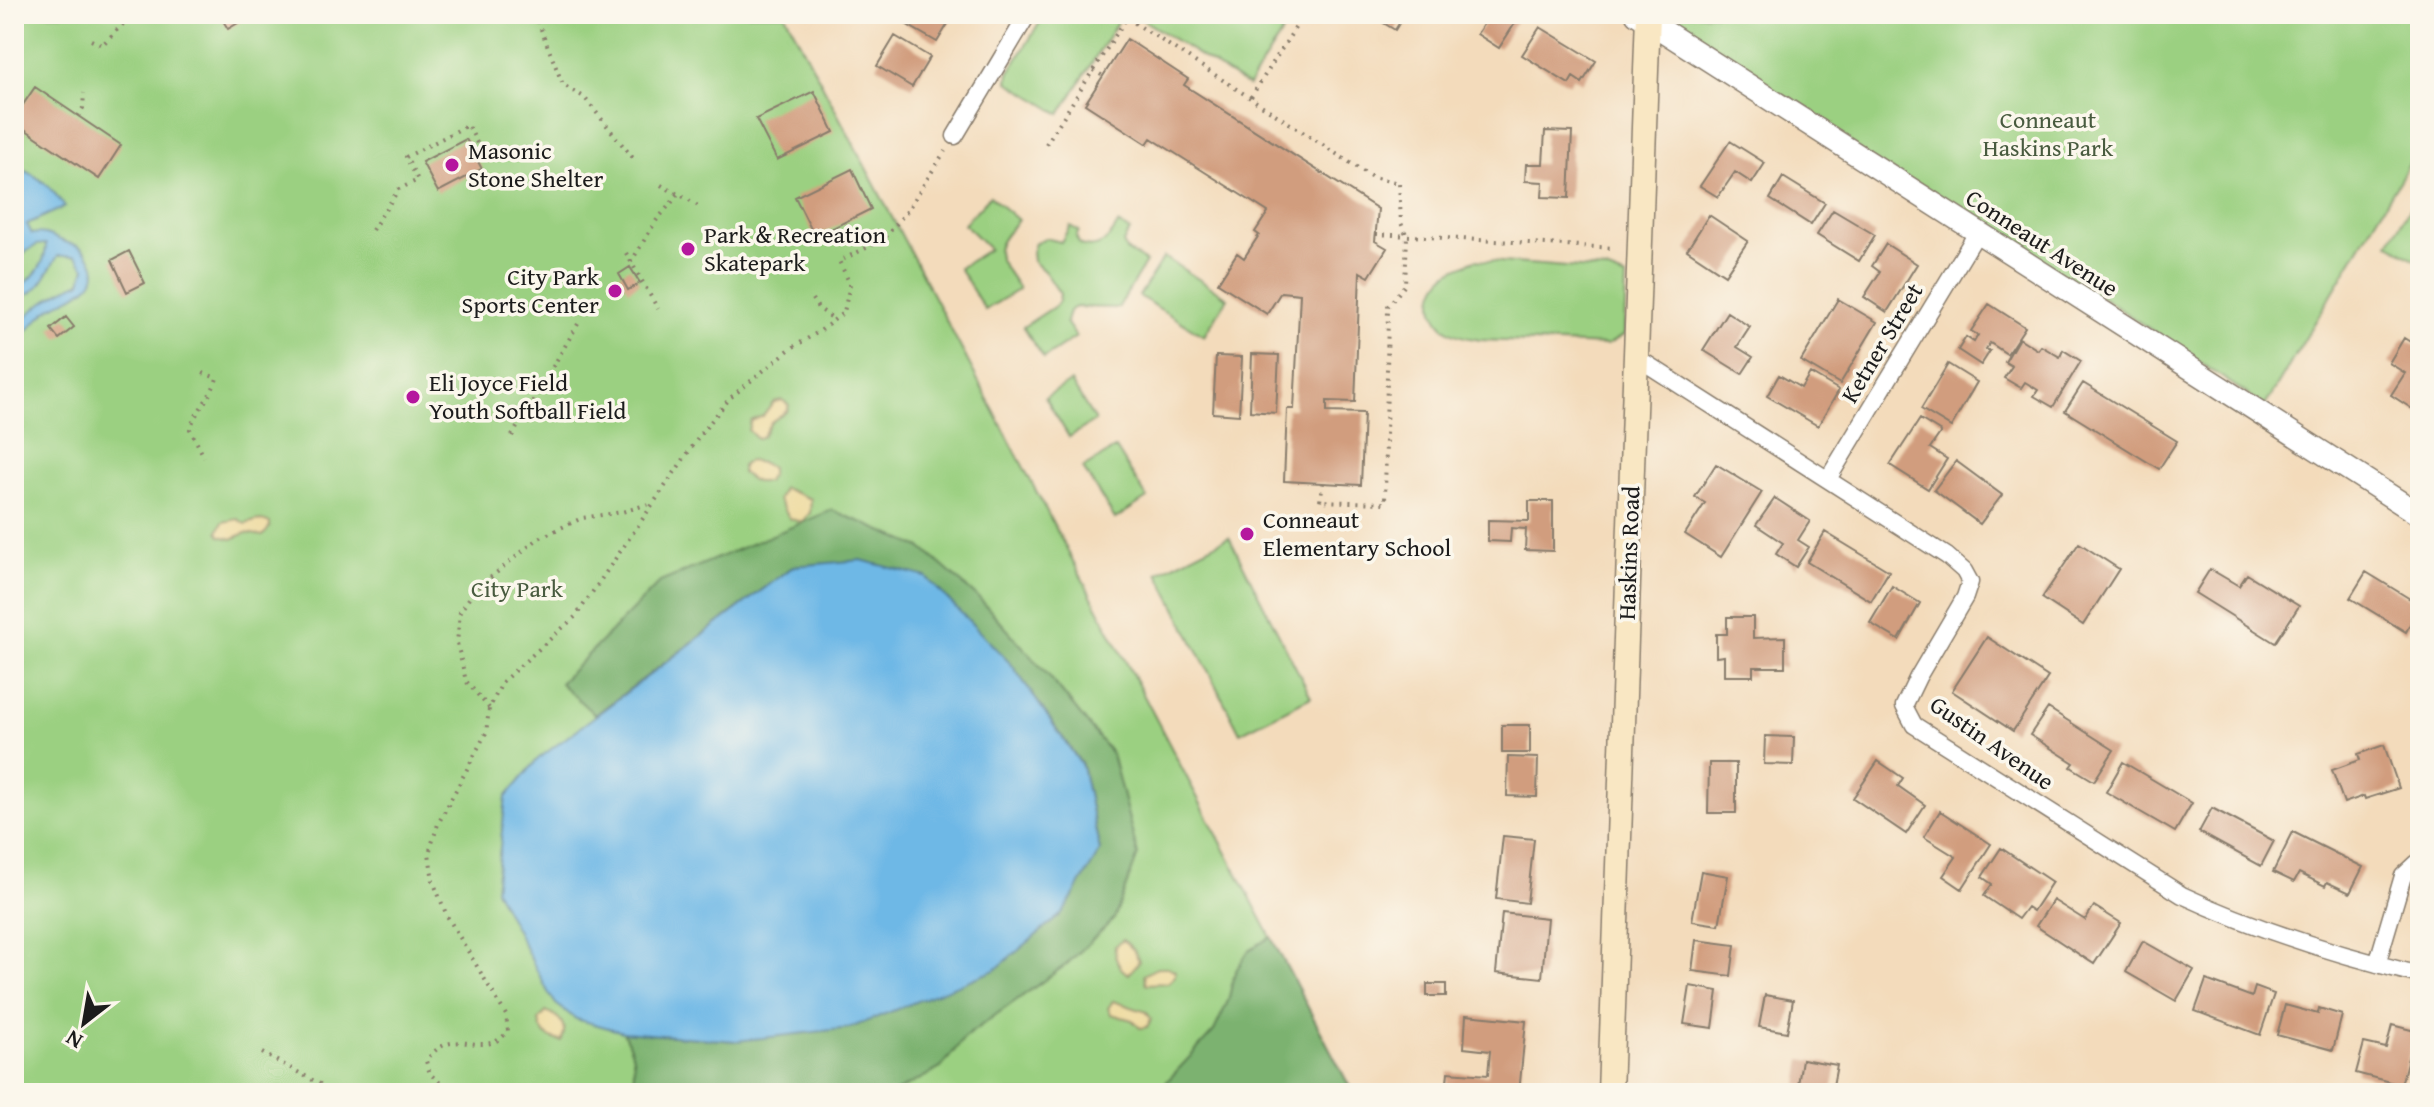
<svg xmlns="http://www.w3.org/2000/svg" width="2434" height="1107" viewBox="0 0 2434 1107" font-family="'Gentium Book Plus',serif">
<rect width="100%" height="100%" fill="#fbf7ec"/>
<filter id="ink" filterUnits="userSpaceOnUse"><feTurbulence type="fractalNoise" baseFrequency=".0125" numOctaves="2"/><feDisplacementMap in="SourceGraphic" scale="16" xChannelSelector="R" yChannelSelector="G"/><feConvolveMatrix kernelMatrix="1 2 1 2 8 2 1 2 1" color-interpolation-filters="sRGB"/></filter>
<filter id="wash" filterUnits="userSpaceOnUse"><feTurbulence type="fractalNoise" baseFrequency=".006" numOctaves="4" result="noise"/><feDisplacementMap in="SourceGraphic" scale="32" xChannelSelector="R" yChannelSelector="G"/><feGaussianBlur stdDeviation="1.8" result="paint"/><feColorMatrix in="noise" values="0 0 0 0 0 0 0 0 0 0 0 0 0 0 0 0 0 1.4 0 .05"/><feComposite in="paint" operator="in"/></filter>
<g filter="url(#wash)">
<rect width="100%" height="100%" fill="#f3dbbb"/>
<path fill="#9bd081" stroke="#5c764e" stroke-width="2" d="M14,14H785L1353,1093H14Z
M1045,14H1111L1116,17L1117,23L1060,114L1008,82L1009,73Z
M1139,14H1222L1237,23L1243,14H1294L1248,86L1137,16Z
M1648,14H2420V146L2265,406L2097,294L2090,305Z
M2420,191V263L2389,243Z
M990,196L1018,220C987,255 996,252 1019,289L985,310L959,268L989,249L964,224Z
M1118,224L1130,231L1123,242L1126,250L1146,262L1118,308L1076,307L1069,311L1066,322L1076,337L1044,358L1023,327L1055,306L1059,301L1060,294L1045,272L1033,261L1032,252L1035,243L1045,238L1061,242L1070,226L1079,231L1076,237L1080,245C1099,251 1109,240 1118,224Z
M1164,257L1228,298L1204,336L1139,296Z
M1475,260L1606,270L1626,278L1624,335L1607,345L1480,340C1469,338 1458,337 1449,331C1426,316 1429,285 1451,271C1458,267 1467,264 1475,260Z
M1071,382L1095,421L1069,437L1045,397Z
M1116,448L1147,498L1115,519L1083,468Z
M1229,537L1311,697L1240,733L1158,573Z"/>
<path fill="#7cb26f" stroke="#4c6746" stroke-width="2" d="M832,510L922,548L981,600L1049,676L1112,754L1138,855L1114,919L1067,964L965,1037L941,1068L894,1093H669L634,1086C634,1059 635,1056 623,1032L736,1041L1062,913L1100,851L1082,765L1012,665L794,566L595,715L560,683L660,582Z
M1271,937L1353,1093H1156L1214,1031L1228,1001L1235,972L1249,950Z"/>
<path fill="#eeda9e" stroke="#857b5d" stroke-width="2" d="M782,400L789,405L787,411L771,422L763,436L757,439L748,430L751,421L763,416L774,402Z
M748,461L763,463L771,468V476L766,482H755L742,473V466Z
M783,488L811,499L810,513L802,522L790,519L778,500Z
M238,519L245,524C254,522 260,517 270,523V527L263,536L246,533L232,539L220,536L218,531L223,522Z
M1123,940L1134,950L1139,961L1129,974C1119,970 1113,956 1115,946Z
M1158,967H1168L1175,971V976L1168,983L1146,984L1144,975Z
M1113,1001L1147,1012L1151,1019L1147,1027L1140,1028L1132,1020L1111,1014L1108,1008Z
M546,1012C560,1015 569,1028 561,1041C549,1039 540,1033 539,1020Z"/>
<path fill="#6eb8e6" stroke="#456a81" stroke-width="2" d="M14,166C38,175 50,185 65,207L27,224L32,234C48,230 57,241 72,244C80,245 86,251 91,259C108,288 66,297 50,309C36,319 27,333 14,344C14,315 57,292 81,282L85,268L76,256H58C45,274 41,296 14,298V287C33,282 46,264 46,244L37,245L14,259Z
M861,560L926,577L1012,665L1082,766L1100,851L1063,913L995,970L850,1028L736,1041L623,1032L576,1019L556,1004L548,992L495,889L506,797L538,759L794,566Z"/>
<g id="blocks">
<path fill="#d19d7e" d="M219,14H253L228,29Z
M909,14H954L937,42L904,23Z
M1369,14H1405L1395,30Z
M1490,14H1508L1517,20L1499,48L1477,34Z
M1540,27L1596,61L1582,83L1573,77L1569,84L1522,55Z
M895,36L930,57L912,87L877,66Z
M1127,39L1188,79L1184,85L1378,209L1375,241L1387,248L1369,277L1360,272L1355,402L1327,401V412L1364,413L1361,485L1284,481L1287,409H1294L1300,294L1281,292L1267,314L1218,283L1237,253L1244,258L1259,235L1255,232L1268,212L1151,138L1147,144L1085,104Z
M35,87L121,145L99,179L14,122V118Z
M814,91L834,132L777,160L756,119Z
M1545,131L1572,132L1569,198L1542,197L1543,182L1525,181L1526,164H1543Z
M466,139L482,169L438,192L422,162Z
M1730,141L1765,163L1752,183L1735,172L1718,197L1700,186Z
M852,169L871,209L815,237L795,197Z
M1783,177L1825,203L1811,225L1770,199Z
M1833,210L1875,235L1859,261L1817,235Z
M1709,215L1748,241L1725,275L1687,250Z
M1886,244L1917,264L1887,312L1864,297L1880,272L1872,266Z
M129,251L145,283L127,292L112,260Z
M630,267L640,283L628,290L619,274Z
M1838,299L1877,322L1840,384L1801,361Z
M1989,304L2025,327L2007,354L1990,343L1986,349L1990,351L1981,365L1958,350L1966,337L1974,342L1978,335L1971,331Z
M1727,312L1750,327L1737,347L1753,357L1742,374L1703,350Z
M66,317L74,327L59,339L51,329Z
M2019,338L2038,350L2041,346L2060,357L2063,350L2081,361L2053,407L2034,396L2038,390L2025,382L2021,388L2004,378L2012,366L2005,362Z
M2404,338L2420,348V371L2416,377L2420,380V414L2391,395L2405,373L2389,363Z
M1252,354L1279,355L1276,413L1250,411Z
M1216,356L1242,357L1239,415L1213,413Z
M1948,364L1977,382L1951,427L1921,409Z
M1810,373L1839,390L1818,426L1767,396L1779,375L1801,388Z
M2083,383L2177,441L2159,469L2065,411Z
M1920,419L1941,432L1930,448L1947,459L1928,489L1890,465Z
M1956,461L2002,495L1980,524L1934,490Z
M1716,464L1762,492L1721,557L1685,534L1705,503L1695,497Z
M1775,498L1810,521L1798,540L1809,547L1796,567L1776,554L1783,543L1756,525Z
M1529,501H1553V551L1525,550L1526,529L1511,528L1510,542L1488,541V520L1529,521Z
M1825,532L1889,571L1871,601L1807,562Z
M2079,543L2119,569L2083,625L2042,598Z
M2210,569L2239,586L2247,574L2299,606L2275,643L2195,593Z
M2366,572L2420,605L2406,632L2350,598Z
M1892,586L1920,603L1899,640L1870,623Z
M1727,617H1753V638L1785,637V667H1753V676H1724V656L1716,657V634H1727Z
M1987,637L2048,677L2013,731L1952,691Z
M2048,708L2114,750L2094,781L2071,767L2074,763L2030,735Z
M1502,725H1530V753H1502Z
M1765,736L1794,737L1793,765L1764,764Z
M2384,745L2399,788L2365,799L2364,796L2344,803L2332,770L2360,760L2358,754Z
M1508,757L1538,758L1537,797L1507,796Z
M1878,761L1903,778L1898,786L1925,805L1906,834L1853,798Z
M2123,762L2192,803L2175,832L2106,792Z
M1709,763H1736V813H1708Z
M2212,808L2274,841L2261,866L2199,832Z
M1940,811L1991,844L1962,889L1943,876L1956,857L1924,837Z
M2293,832L2363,867L2350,893L2327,882L2325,886L2299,873L2294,882L2273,872Z
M1503,836L1534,839L1527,903L1496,899Z
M2001,848L2052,882L2033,911L2027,907L2018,919L1984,896L1992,884L1982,877Z
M1701,871L1728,876L1719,925L1692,921Z
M2053,900L2085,920L2094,906L2121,923L2094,964L2036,926Z
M1502,913L1547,918L1542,978L1496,973Z
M1696,940L1735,945L1731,976L1692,971Z
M2143,941L2194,970L2176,1001L2126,972Z
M2206,980L2252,997L2255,987L2274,994L2260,1035L2195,1011Z
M1427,984H1446V996H1427Z
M1690,986L1718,991L1713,1028L1684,1024Z
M1765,995L1793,1000L1787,1032L1759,1027Z
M2285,1005L2318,1014L2319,1008L2342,1015L2333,1050L2277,1035Z
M1466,1015L1526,1021L1519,1093L1446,1092L1448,1072L1488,1075L1490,1051L1464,1048Z
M2392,1025L2415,1031L2401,1085L2356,1073L2364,1043L2386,1048Z
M1802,1059L1837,1065L1832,1091L1798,1085Z"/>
</g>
</g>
<g filter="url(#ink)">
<use href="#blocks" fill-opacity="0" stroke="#887c6c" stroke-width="2"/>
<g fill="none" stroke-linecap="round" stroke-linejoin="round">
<defs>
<path id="minor" d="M955,136L1028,14
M1636,357L1947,556L1964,571L1970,582L1965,597L1918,677L1904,706L1914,725L2182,895C2259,931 2338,955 2420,975
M1828,479L1977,233
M2377,964L2403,876L2417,863L2420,864"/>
<path id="tertiary" d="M1637,14L2420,515"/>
<path id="secondary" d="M1610,1093L1648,14"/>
</defs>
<use href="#minor" stroke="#887c6c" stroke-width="19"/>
<use href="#tertiary" stroke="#887c6c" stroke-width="25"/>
<use href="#secondary" stroke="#887c6c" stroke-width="27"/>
<path stroke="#887c6c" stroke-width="4" stroke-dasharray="2 6" stroke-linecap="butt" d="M535,14L563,85L584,97L633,158
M1121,14L1372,177L1399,183L1401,223L1407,236L1405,285L1388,306L1385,503L1320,501L1323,483
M91,40L102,45L133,14
M1093,70L1103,76
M1251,97L1304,14
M78,116L83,108L84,93
M1046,144L1129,14
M661,185C674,193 687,197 699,207
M372,230L399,189L418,180L406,157L468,125L479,147
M1376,234L1615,248
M626,253L658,309
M631,262L656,221L678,195
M812,299L818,308L835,320
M203,373L217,378C211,398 196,410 190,429L204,457
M512,436L578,324
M489,708L466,681L457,643L460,612L474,591L539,538L582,518L622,512L652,503
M262,1053L320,1084L326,1093
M452,1093L430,1074L426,1061C455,1021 482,1063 508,1031L506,1015L447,916L433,881L429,853L438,824L486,733L489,709L503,681L576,616L703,431L730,398L790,349L820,331L844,312L850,284L839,261L883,240L907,211L945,151"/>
<use href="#minor" stroke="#fff" stroke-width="16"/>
<use href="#tertiary" stroke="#fff" stroke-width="22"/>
<use href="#secondary" stroke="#f9e7c3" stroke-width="24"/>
</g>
</g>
<g fill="#b5179e" stroke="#fbf7ec" stroke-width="3">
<circle cx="452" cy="165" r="8"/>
<circle cx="688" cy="249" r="8"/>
<circle cx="615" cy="291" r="8"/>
<circle cx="413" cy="397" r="8"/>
<circle cx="1247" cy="534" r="8"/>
</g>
<g text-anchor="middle" stroke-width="7" stroke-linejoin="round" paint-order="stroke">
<g font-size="24" fill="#485b3f" stroke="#fbf7ec">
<text x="2048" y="128">Conneaut<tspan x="2048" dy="28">Haskins Park</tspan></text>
<text x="517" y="597">City Park</text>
</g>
<g font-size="24" fill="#1c1c1c" stroke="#fbf7ec" text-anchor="start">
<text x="468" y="159">Masonic<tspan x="468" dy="28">Stone Shelter</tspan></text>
<text x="704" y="243">Park &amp; Recreation<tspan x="704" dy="28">Skatepark</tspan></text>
<text x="599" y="285" text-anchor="end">City Park<tspan x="599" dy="28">Sports Center</tspan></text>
<text x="429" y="391">Eli Joyce Field<tspan x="429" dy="28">Youth Softball Field</tspan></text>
<text x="1263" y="528">Conneaut<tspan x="1263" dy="28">Elementary School</tspan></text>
</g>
<g font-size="24" fill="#1c1c1c" stroke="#fbf7ec">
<text transform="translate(2042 243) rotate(33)" y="8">Conneaut Avenue</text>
<text transform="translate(1882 343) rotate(-59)" y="8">Ketner Street</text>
<text transform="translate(1629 553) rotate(-88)" y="8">Haskins Road</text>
<text transform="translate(1992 743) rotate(35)" y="8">Gustin Avenue</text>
</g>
</g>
<rect width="2434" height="1107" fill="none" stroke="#fbf7ec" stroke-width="48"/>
<g transform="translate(84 1023) rotate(211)" stroke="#fbf7ec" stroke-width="6" paint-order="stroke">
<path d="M0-6L14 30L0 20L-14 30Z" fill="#1c1c1c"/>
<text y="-12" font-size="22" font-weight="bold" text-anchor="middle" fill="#1c1c1c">N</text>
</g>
</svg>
